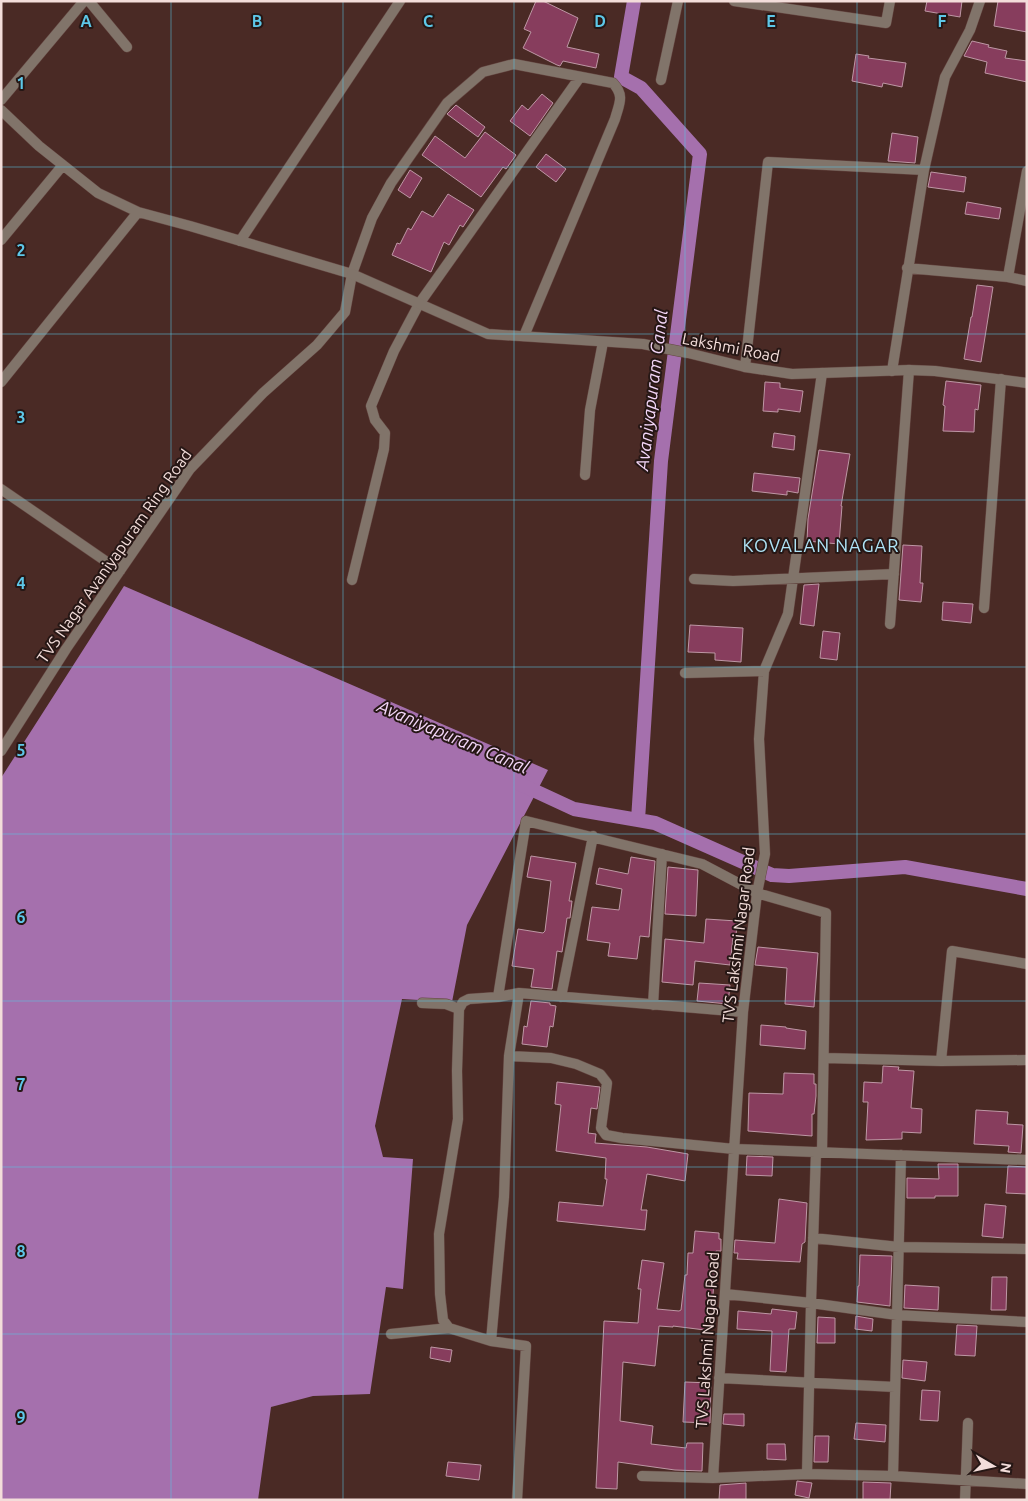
<svg xmlns="http://www.w3.org/2000/svg" width="1028" height="1501" viewBox="0 0 1028 1501" font-family="Ubuntu,sans-serif">
<rect width="100%" height="100%" fill="#4a2a25"/>
<path fill="#a570ad" d="M124,586L548,770L467,925L452,1002L402,999L375,1126L383,1157L413,1159L403,1289L386,1287L370,1394L313,1396L271,1407L258,1500H1V778Z"/>
<g fill="none" stroke-linecap="round" stroke-linejoin="round">
<path stroke="#a570ad" stroke-width="14" d="M634,1L621,77L641,88L700,154L661,461L638,820L655,823L772,875L789,876L905,867L1027,889
M520,784L574,809L638,820"/>
</g>
<path fill="#873d5d" stroke="#be97a5" d="M536,1H543L578,18L567,47L599,54L596,68L563,61L560,66L557,65L523,48L531,32L524,29Z
M927,1H962L960,17L925,11Z
M998,1H1027V32L994,26Z
M972,41L989,45L988,47L1007,51L1005,58L1027,61V82L985,73L987,62L964,56Z
M856,54L869,56L868,58L906,63L902,87L883,83L882,87L852,81Z
M542,94L553,103L530,136L510,121L522,105L528,110Z
M456,105L485,127L478,137L447,114Z
M485,132L516,155L506,169L503,167L481,197L422,155L435,136L465,158Z
M892,133L918,137L915,163L888,161Z
M546,154L566,169L556,182L536,167Z
M410,170L422,178L410,198L398,190Z
M931,172L966,177L964,192L928,187Z
M448,194L474,210L463,227L460,225L449,245L444,242L431,272L392,255L397,243L400,244L408,228L411,230L422,211L433,217Z
M967,202L1001,208L999,219L965,214Z
M977,285L993,287L981,362L964,359L971,317H972Z
M946,381L981,385L978,410L975,409L974,432L943,431L945,406L943,405Z
M765,382L780,383V388L803,391L800,412L778,409V412L763,411Z
M774,433L795,436L794,450L772,447Z
M819,450L850,454L841,506H842L839,544L807,541L808,519Z
M754,473L800,478L798,493L787,491V495L752,491Z
M903,545L922,546L920,583H923L921,602L899,600Z
M819,584L814,626L800,624L804,585Z
M943,602L973,604L971,623L942,620Z
M690,625L743,628L741,662L715,660V653L688,652Z
M823,631L840,633L837,660L820,658Z
M531,856L576,863L569,901H572L570,918H567L562,952L557,951L552,989L531,987L534,969L512,966L518,929L543,933L545,931L551,881L527,877Z
M631,857L655,861L649,937L640,936L637,959L608,956L610,943L587,940L592,907L619,910L622,889L596,884L599,868L628,874Z
M668,867L698,870L696,916L665,914Z
M706,919L737,921L736,937H733L730,965L695,961L693,985L662,982L665,939L704,943Z
M758,947L818,953L814,1007L785,1004L787,968L755,965Z
M699,983L730,985L728,1004L697,1001Z
M531,1001L550,1003V1005L556,1006L553,1027L550,1026L547,1047L522,1044L524,1026L527,1027Z
M761,1025L786,1027V1028L806,1031L805,1049L760,1045Z
M883,1066L899,1067L898,1070L914,1071L911,1108L922,1109L921,1133L902,1132V1139L866,1140L868,1102H863L864,1082L882,1083Z
M784,1073L814,1074V1084H816V1096L814,1114H812V1136L748,1131L749,1093L783,1094Z
M557,1082L600,1087L597,1109L591,1108L588,1133L596,1134L595,1143L647,1147L688,1154L685,1181L647,1174L641,1210H647L645,1230L557,1221L559,1202L603,1206L607,1179H605L606,1158L556,1151L561,1105L555,1104Z
M976,1110L1008,1112L1007,1124L1023,1125L1021,1153L1008,1152L1009,1146L974,1144Z
M747,1156L773,1157L772,1176L746,1175Z
M938,1164H958V1196H935V1198H907V1178L939,1179Z
M1008,1166L1027,1167V1194L1006,1193Z
M779,1199L807,1203L805,1242L802,1244L800,1262L737,1259L738,1253H734L735,1240L775,1243Z
M985,1204L1006,1206L1003,1238L982,1236Z
M695,1231L719,1233V1239H721V1251H716L713,1295H709L705,1330L673,1326V1327L659,1326L655,1366L623,1362L620,1421L653,1426L651,1444L686,1448L687,1443H703L702,1471L675,1470L618,1462L617,1489L596,1488L604,1321L638,1323L641,1289H638L642,1260L664,1263L657,1309L679,1311L681,1310L685,1275H687L688,1253H693Z
M860,1255L892,1256L890,1306L857,1302L858,1286H859Z
M992,1277H1007L1006,1310H991Z
M905,1285L939,1287L938,1310L904,1308Z
M772,1309L797,1312L795,1329H789L786,1372L770,1371L772,1331L737,1329L738,1311L771,1314Z
M856,1316L873,1319L872,1331L855,1329Z
M818,1317L835,1318V1343H817Z
M957,1325L977,1326L975,1356L955,1355Z
M431,1347L452,1350L450,1362L430,1358Z
M903,1360L927,1362L925,1381L902,1378Z
M685,1382L711,1383L710,1423L683,1422Z
M922,1390L940,1391L938,1421L920,1420Z
M724,1414H744V1426L723,1424Z
M856,1423L886,1425L885,1442L854,1439Z
M815,1436H829L828,1462H814Z
M767,1444H785L786,1460L767,1459Z
M448,1462L481,1465L479,1480L446,1476Z
M797,1481L812,1483L809,1498L795,1495Z
M863,1482L891,1483L890,1500H863Z
M746,1483V1500H719L720,1485Z"/>
<g fill="none" stroke-linecap="round" stroke-linejoin="round">
<defs>
<path id="minor" d="M89,1L127,47
M734,1L886,23L890,1
M661,80L678,1
M1,100L84,1
M1,110L39,146L98,193L138,212L190,226L352,274
M1027,171L1008,277L1027,281
M1,240L63,165
M240,241L400,1
M907,268L1008,277
M745,367L768,162L924,170
M892,371L924,170L945,77L970,30L980,1
M1,382L138,212
M585,475L590,410L603,342
M1,489L120,571
M694,579L733,581L894,574
M352,580L384,449L385,433L375,420L371,406L394,351L419,304L580,77
M984,608L1001,379
M890,624L909,370
M685,673L764,671
M1,751L66,649L190,469L263,393L317,345L345,312L352,274L372,218L391,183L447,103L483,72L514,64L613,83C625,96 619,104 615,119L524,336
M519,993L498,997L526,821L702,864L757,893L826,913L822,1152
M561,997L593,836
M422,1003L446,1004L459,1009
M653,1005L662,854
M509,1056L551,1058L576,1064L600,1074L607,1083L601,1128L606,1135L622,1138L734,1149L1027,1160
M825,1058L941,1061L1027,1060
M941,1061L952,951L1027,964
M813,1238L899,1247L1027,1249
M725,1294L811,1303L897,1315L1027,1322
M391,1334L449,1328
M491,1341L449,1328L443,1320L440,1294L439,1234L458,1119L457,1071L459,1009L463,1002L469,999L498,997
M719,1378L895,1387
M807,1474L811,1303L816,1152
M642,1476L713,1478L807,1474L893,1476L1027,1484
M893,1476L901,1155
M713,1478L743,1012L757,893L765,854L759,739L764,671L788,614L822,373
M517,1500L526,1346L491,1341L504,1197L509,1056L519,993L743,1012
M965,1500L968,1423"/>
<path id="tertiary" d="M352,274L488,334L643,344L688,353L745,367L792,374L909,370L935,371L1027,383"/>
</defs>
<use href="#minor" stroke="#654742" stroke-width="11"/>
<use href="#tertiary" stroke="#654742" stroke-width="11"/>
<use href="#minor" stroke="#81746a" stroke-width="10"/>
<use href="#tertiary" stroke="#81746a" stroke-width="10"/>
</g>
<path fill="none" stroke="#5dc7e8" stroke-width="1" stroke-opacity="0.55" d="M171,1V1500M343,1V1500M514,1V1500M685,1V1500M857,1V1500M1,167H1027M1,334H1027M1,500H1027M1,667H1027M1,834H1027M1,1001H1027M1,1167H1027M1,1334H1027"/>
<g text-anchor="middle" stroke-width="4" stroke-linejoin="round" paint-order="stroke">
<g font-size="16" fill="#f3ddda" stroke="#261715">
<text transform="translate(731 347) rotate(11)" y="6">Lakshmi Road</text>
<text transform="translate(114 556) rotate(-55)" y="6">TVS Nagar Avaniyapuram Ring Road</text>
<text transform="translate(738 935) rotate(-83)" y="6">TVS Lakshmi Nagar Road</text>
<text transform="translate(707 1340) rotate(-86)" y="6">TVS Lakshmi Nagar Road</text>
</g>
<g font-size="18" font-style="italic" fill="#f3d6f7" stroke="#261715">
<text transform="translate(652 390) rotate(-83)" y="6">Avaniyapuram Canal</text>
<text transform="translate(453 737) rotate(23)" y="6">Avaniyapuram Canal</text>
</g>
<g font-size="18" letter-spacing="1" fill="#afe4f7" stroke="#261715">
<text x="821" y="552">KOVALAN NAGAR</text>
</g>
</g>
<g font-size="16" text-anchor="middle" font-weight="bold" fill="#5dc7e8" stroke="#261715" stroke-width="4" stroke-linejoin="round" paint-order="stroke">
<text x="86" y="27">A</text>
<text x="257" y="27">B</text>
<text x="428" y="27">C</text>
<text x="600" y="27">D</text>
<text x="771" y="27">E</text>
<text x="942" y="27">F</text>
<text x="21" y="89">1</text>
<text x="21" y="256">2</text>
<text x="21" y="423">3</text>
<text x="21" y="589">4</text>
<text x="21" y="756">5</text>
<text x="21" y="923">6</text>
<text x="21" y="1090">7</text>
<text x="21" y="1257">8</text>
<text x="21" y="1423">9</text>
</g>
<rect width="1028" height="1501" fill="none" stroke="#f3ddda" stroke-width="5"/>
<g transform="translate(993 1466) rotate(99)" stroke="#261715" stroke-width="4" paint-order="stroke">
<path d="M0-4L9 19L0 12L-9 19Z" fill="#f3ddda"/>
<text y="-8" font-size="14" font-weight="bold" text-anchor="middle" fill="#f3ddda">N</text>
</g>
</svg>
